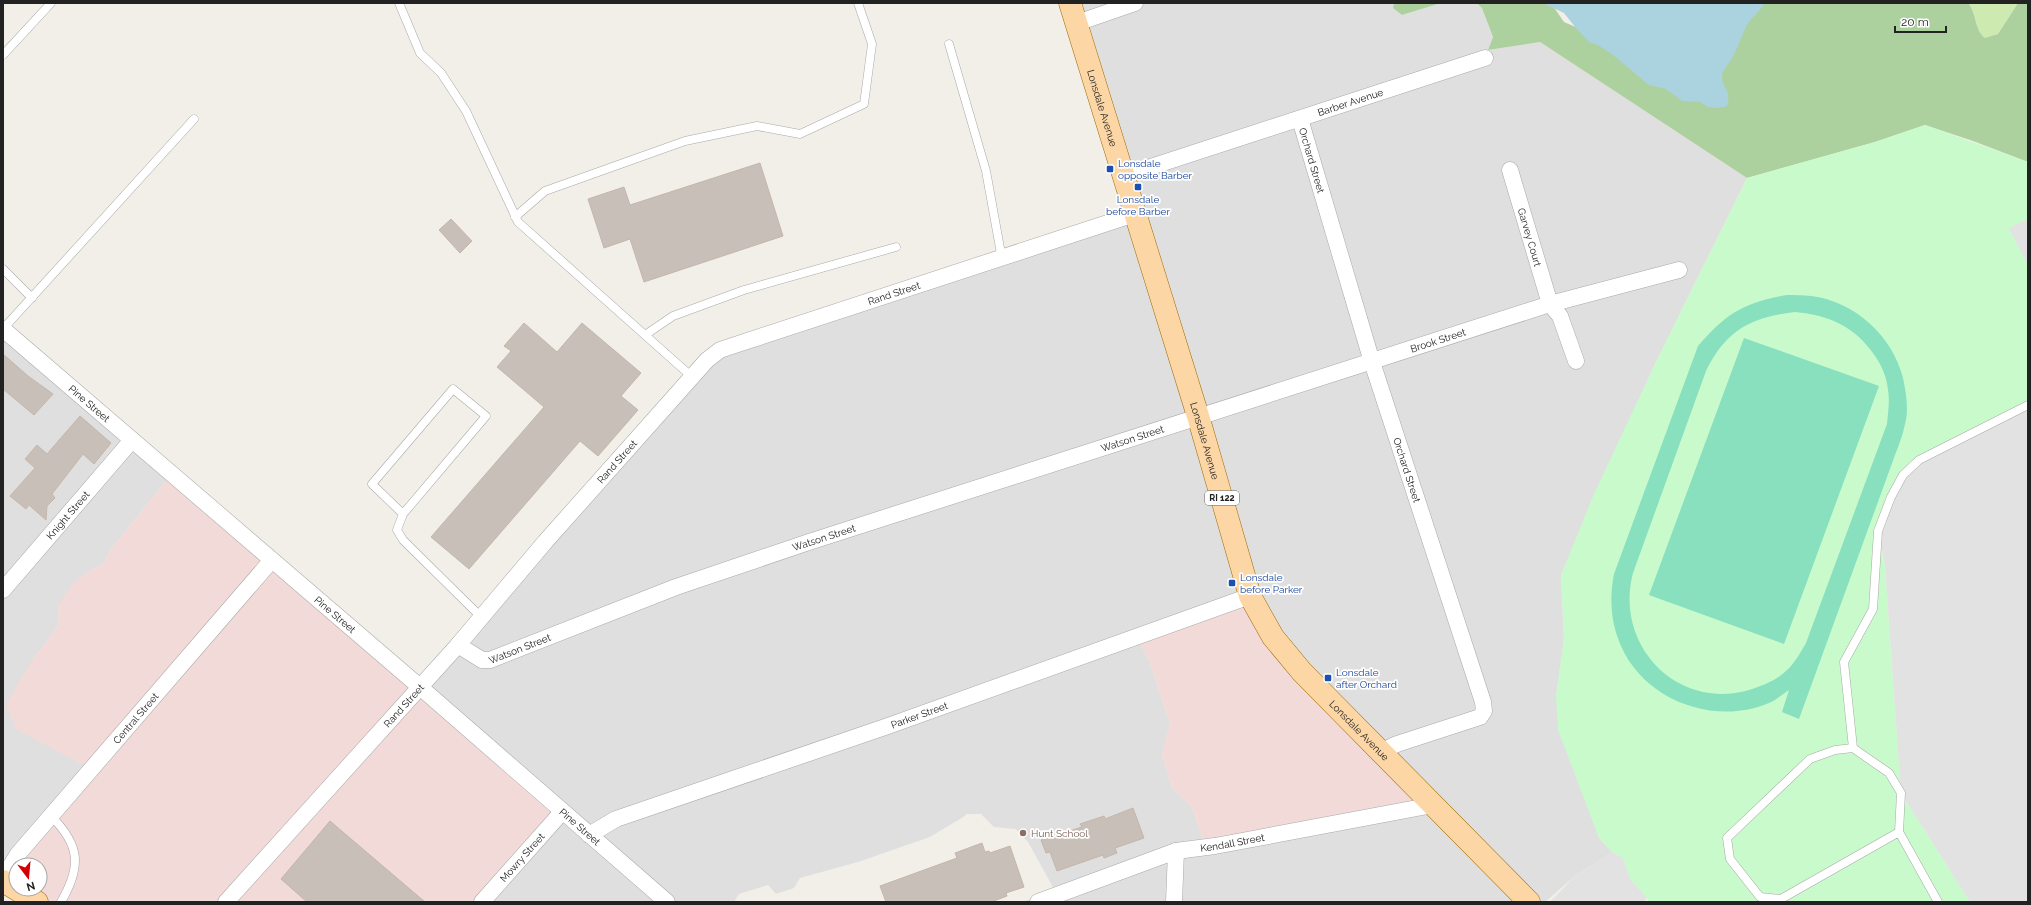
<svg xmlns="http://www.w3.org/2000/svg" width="2031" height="905" viewBox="0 0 2031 905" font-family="Raleway,sans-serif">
<rect width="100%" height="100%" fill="#f2efe9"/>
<path fill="#e0dfdf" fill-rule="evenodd" d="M1070,3H1397L1394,4L1402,15L1441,3H1477L1482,7L1493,37L1488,50L1540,42L1747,178L1654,366L1561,575L1564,640L1556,696L1599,838L1612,852L1575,876L1545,902H1023L1054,889L1028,842L1016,829L994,827L981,814H966L965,816L930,837L858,862L800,878L794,888L776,894L768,885L739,894L734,902H476L428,686L704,358L1131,207ZM1136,635L1256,833L1203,840L1192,807L1172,788L1162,755L1170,723L1149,660Z
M3,323L174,471L111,549L103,564L91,570L58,606L59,625L33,659L87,767L3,869Z"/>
<path fill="#f2dad9" d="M174,471L558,804L476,902H49L28,889H40V865H16V881L3,869L87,767L16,729L6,704L33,659L59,625L58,606L72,584L91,570L103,564L111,549Z
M1240,595L1302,675L1432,800L1364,819L1203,840L1192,807L1172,788L1162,755L1170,723L1149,660L1136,635Z"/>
<path fill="#cdebb0" d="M1968,3H2018L1998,34L1985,39C1974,30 1977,13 1968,3Z"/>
<path fill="#add19e" d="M1397,3H1441L1402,15L1393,8L1394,4Z
M1477,3H1551L1564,22L1578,28L1740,3H1968C1977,13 1974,30 1985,38L1998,34L2018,3H2028V162L1973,141L1925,125L1875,142L1747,178L1540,42L1488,50L1493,37L1482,8Z"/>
<path fill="#c8facc" d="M1925,125L2028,162V405L1878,531L1885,564L1901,793L1970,902H1650L1630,879L1623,858L1612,852L1599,838L1558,730L1556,696L1564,640L1561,575L1594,494L1654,366L1747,178L1875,142Z"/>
<path fill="#88e0be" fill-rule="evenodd" d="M1787,295C1795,295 1803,295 1811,296C1855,301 1893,337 1903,378C1906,393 1909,409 1905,424C1903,434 1899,445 1895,455L1799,719L1782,712L1789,690C1783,694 1776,700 1769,703C1715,726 1645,701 1621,646C1611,623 1609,599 1614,574L1698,346C1727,313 1743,303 1787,295ZM1795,312C1829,315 1856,327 1875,356C1882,366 1887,378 1888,390C1890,401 1888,412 1887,424L1806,643C1800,653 1795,663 1786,671C1777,680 1762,686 1749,690C1676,711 1614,644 1633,573L1706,371C1726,330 1751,317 1795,312Z
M1744,338L1879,386L1784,644L1649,595Z"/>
<path fill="#e2e2e2" d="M2028,219V265L2009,228Z
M2028,405V902H1970L1901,793L1885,564L1878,531L1891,497L1919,460Z
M1612,852L1623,858L1630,879L1647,898L1643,902H1550L1575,876Z"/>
<path fill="#aad3df" d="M1543,3H1764C1760,13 1750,18 1746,27C1741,37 1738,48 1732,58C1729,64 1722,69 1722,77C1722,89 1732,89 1727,106L1718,108L1708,107L1700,102L1682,101L1666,89L1649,85L1613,55L1598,45L1589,42L1576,28L1564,13Z"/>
<path fill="#c7bfb8" stroke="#c4b6ab" d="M760,163L783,236L644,282L630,239L604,248L588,199L624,187L630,205Z
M451,219L472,241L460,253L439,230Z
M524,323L557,352L582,323L641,373L621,396L638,410L598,456L580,441L469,569L431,537L544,407L497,367L511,351L504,346Z
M3,354L28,376L53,394L34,415L3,389Z
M80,416L111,443L94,464L83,454L52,494L55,498L47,506L46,520L29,505L26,509L10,496L35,468L25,459L37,445L47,454Z
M1133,808L1144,838L1115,848L1117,853L1104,858L1103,855L1057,871L1050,852L1046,853L1041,840L1082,827L1080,824L1104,816L1105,819Z
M330,821L425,902H307L281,879Z
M982,843L985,852L989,851L990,853L1010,846L1024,887L1006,893L1007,896L991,902H886L880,886L957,858L955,853Z"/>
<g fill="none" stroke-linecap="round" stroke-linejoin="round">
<defs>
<path id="service" d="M399,3L420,53L441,73L466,111L518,222L691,376
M949,44L986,171L1002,259
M3,55L51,3
M515,217L545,191L685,141L757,126L800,134L864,104L872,44L858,3
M3,269L32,298
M3,329L194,119
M645,335L673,316L744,290L896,247
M403,514L372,484L453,389L486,416L403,514L397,530L403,540L482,618
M1853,748L1844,662L1873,609L1878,531L1891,497L1903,475L1919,460L2028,405
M51,816C80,845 82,866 61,902
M1899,832L1781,899L1760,897L1730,859L1727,838L1810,759L1835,750L1853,748L1889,773L1901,793L1899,832L1938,902"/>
<g id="minor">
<path d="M1077,23L1135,3"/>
<path id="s1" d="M1300,119L1372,362L1483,702L1484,711L1480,717L1397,744L1380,752"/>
<path id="s2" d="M1510,170L1550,304L1560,316L1576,361"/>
<path id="s3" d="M1123,176L1485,58"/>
<path id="s4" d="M3,329L420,687L667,902"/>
<path id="s5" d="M3,590L132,440"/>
<path id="s6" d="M458,645L482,660H490L676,587L809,542L1550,304L1679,270"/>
<path id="s7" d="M589,835L616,819L888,726L1250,596"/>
<path id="s8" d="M3,878L18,854L271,561"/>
<path id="s9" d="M226,902L458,645L545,542L707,360L720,350L741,343L1135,214"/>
<path id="s10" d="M482,902L562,812"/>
<path id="s11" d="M1038,902L1176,851L1215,846L1433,805"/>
<path d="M1174,902L1176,851"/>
</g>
<g id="primary">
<path id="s12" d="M1070,3L1198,416L1250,596L1273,637L1302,672L1529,902"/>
<path d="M3,881L37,902"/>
</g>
</defs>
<use href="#service" stroke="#a9a9a9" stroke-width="9"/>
<use href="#minor" stroke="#a9a9a9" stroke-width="17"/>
<use href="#primary" stroke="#a06b00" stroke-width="23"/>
<use href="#service" stroke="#fff" stroke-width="8"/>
<use href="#minor" stroke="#fff" stroke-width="16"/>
<use href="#primary" stroke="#fcd6a4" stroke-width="22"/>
</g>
<g fill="#1a4fb4" stroke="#fff" stroke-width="1.5">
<rect x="1106" y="165" width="8" height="8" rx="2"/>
<rect x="1134" y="183" width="8" height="8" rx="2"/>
<rect x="1228" y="579" width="8" height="8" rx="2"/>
<rect x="1324" y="674" width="8" height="8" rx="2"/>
</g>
<circle fill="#8d6e63" stroke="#fff" stroke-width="1.5" cx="1023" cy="833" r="4"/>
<g text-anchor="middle" stroke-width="3.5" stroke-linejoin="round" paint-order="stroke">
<rect fill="#fff" stroke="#646464" stroke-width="1" x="1205" y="491" width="34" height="14" rx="3"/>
<g font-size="9" font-weight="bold" fill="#222">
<text x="1222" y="501">RI 122</text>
</g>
<g font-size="10" fill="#222" stroke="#fff">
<text dy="4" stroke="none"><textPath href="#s3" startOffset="239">Barber Avenue</textPath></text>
<text dy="4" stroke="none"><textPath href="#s12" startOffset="110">Lonsdale Avenue</textPath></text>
<text dy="4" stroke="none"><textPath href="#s1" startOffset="43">Orchard Street</textPath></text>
<text dy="4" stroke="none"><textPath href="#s2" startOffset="70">Garvey Court</textPath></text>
<text dy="4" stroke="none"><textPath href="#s9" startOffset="924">Rand Street</textPath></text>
<text dy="4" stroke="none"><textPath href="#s6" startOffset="1037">Brook Street</textPath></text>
<text dy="4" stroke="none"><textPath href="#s4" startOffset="114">Pine Street</textPath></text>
<text dy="4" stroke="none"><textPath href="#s6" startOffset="716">Watson Street</textPath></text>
<text dy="4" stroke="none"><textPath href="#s12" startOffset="458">Lonsdale Avenue</textPath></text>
<text dy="4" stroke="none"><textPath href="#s9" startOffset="589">Rand Street</textPath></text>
<text dy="4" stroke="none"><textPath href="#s1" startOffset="367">Orchard Street</textPath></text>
<text dy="4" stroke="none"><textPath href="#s5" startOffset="99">Knight Street</textPath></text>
<text dy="4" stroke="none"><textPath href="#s6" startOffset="392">Watson Street</textPath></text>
<text dy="4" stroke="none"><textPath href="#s4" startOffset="438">Pine Street</textPath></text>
<text dy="4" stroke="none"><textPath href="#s6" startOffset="68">Watson Street</textPath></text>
<text dy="4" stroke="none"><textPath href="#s9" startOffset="265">Rand Street</textPath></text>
<text dy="4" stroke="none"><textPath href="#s7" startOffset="352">Parker Street</textPath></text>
<text dy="4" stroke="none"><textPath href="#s8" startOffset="208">Central Street</textPath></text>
<text dy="4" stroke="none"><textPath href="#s12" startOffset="794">Lonsdale Avenue</textPath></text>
<text dy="4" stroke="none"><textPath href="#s4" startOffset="762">Pine Street</textPath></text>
<text dy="4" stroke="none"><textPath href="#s11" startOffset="204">Kendall Street</textPath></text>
<text dy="4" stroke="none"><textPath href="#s10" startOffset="60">Mowry Street</textPath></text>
</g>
<g font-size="10" fill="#164399" stroke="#fff" text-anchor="start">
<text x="1118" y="167">Lonsdale<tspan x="1118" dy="12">opposite Barber</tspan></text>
<text x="1138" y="203" text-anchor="middle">Lonsdale<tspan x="1138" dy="12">before Barber</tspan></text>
<text x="1240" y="581">Lonsdale<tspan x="1240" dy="12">before Parker</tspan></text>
<text x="1336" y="676">Lonsdale<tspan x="1336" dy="12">after Orchard</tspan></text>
</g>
<g font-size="10" fill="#785e54" stroke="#fff" text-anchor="start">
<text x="1031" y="837">Hunt School</text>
</g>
</g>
<rect width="2031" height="905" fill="none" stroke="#222222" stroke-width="8"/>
<g transform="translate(28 877) rotate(164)"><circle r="19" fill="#ffffff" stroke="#a7a7a7"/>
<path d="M0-3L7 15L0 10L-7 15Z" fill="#d40000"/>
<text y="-6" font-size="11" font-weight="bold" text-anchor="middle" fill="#222222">N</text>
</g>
<path d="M1895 26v6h51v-6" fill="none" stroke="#222222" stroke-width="2"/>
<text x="1901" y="26" font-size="12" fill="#222222" stroke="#ffffff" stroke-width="3" paint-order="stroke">20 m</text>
</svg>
